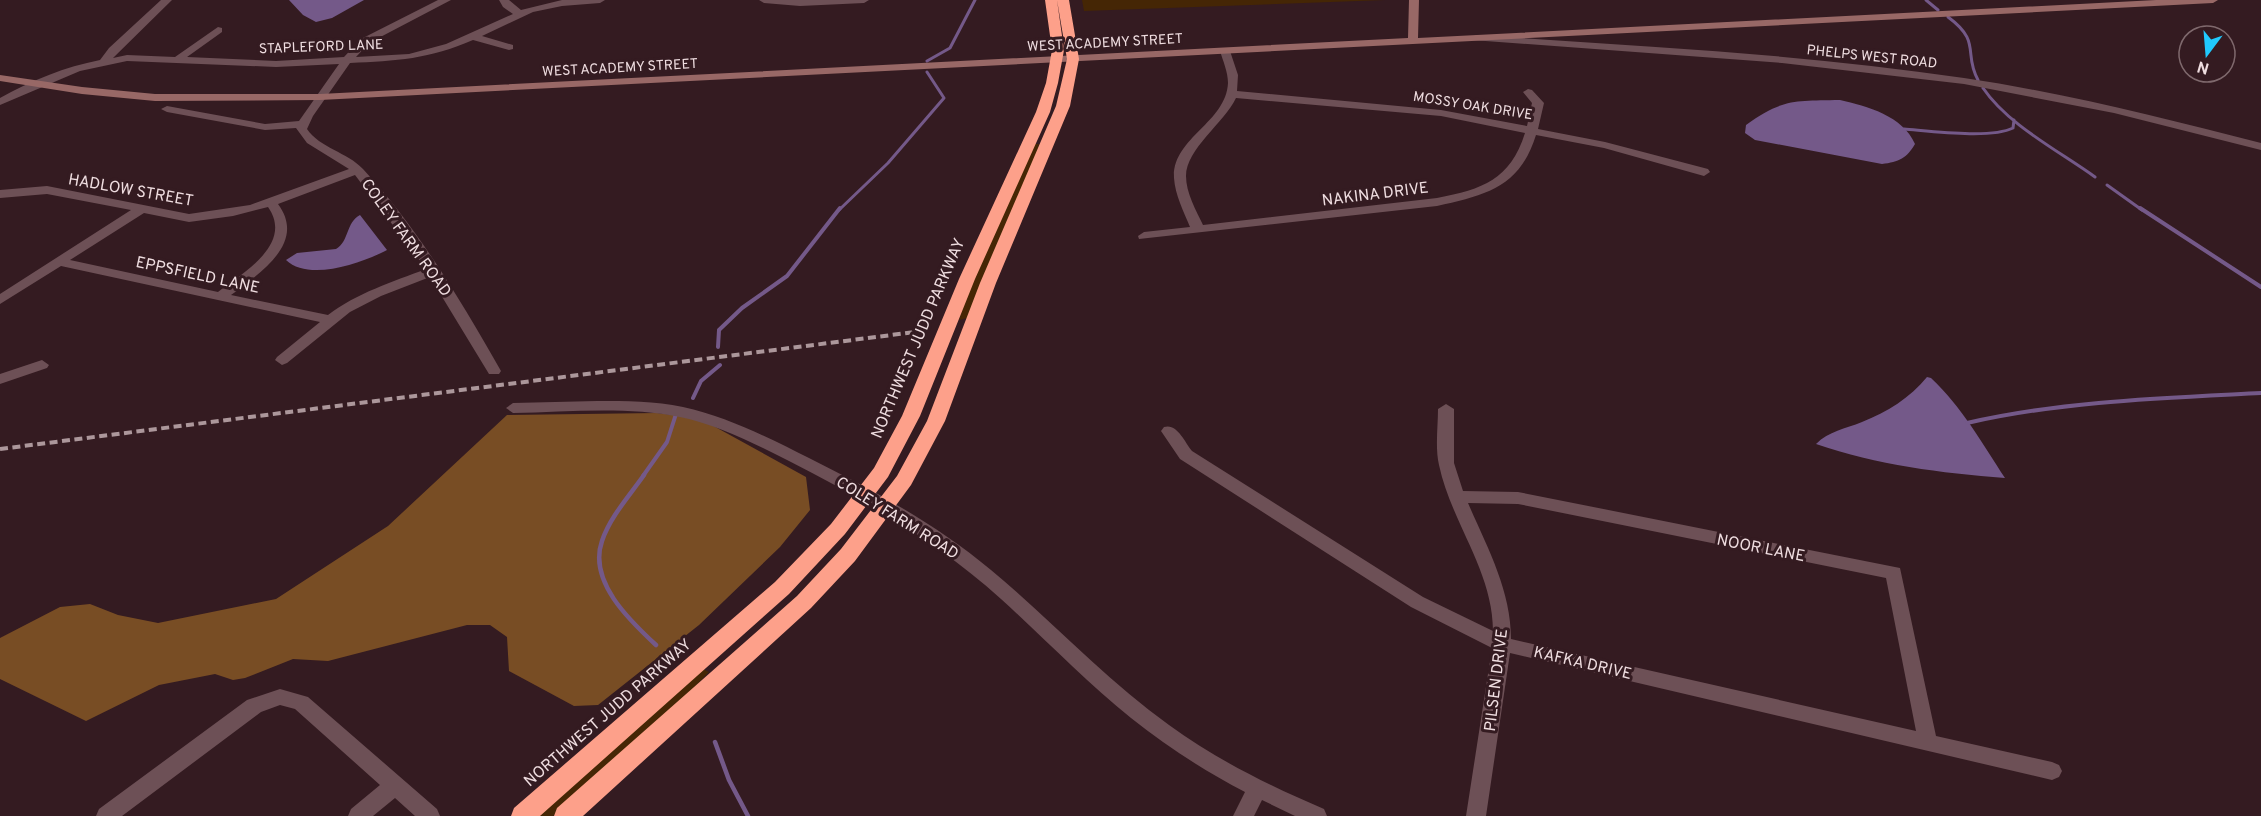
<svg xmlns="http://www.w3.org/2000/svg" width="2261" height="816" viewBox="0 0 2261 816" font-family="Overpass,sans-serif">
<rect width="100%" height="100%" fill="#341b21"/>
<path fill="#452605" d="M1082,0H1385L1084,11Z
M1035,144H1039L1036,157L967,318L959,320L971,283Z
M703,669L709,672L677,705L553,816H536Z"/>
<path fill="#784d24" d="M657,413L699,418L806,477L810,510L780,547L699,625L598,705L574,706L509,671L507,637L490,625H467L328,661L293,659L245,678L233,680L215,674L159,685L86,721L0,679V638L60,607L90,604L118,615L158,623L276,599L388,526L507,415Z"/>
<path fill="#745989" d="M289,0H364L332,18L316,22L303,15Z
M1840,100C1867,106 1903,116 1915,144C1907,158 1899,162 1882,164L1755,140L1745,133L1746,125C1783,98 1796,101 1840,100Z
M360,215L387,250C362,263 309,282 286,260L297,253L336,249C349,242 346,222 360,215Z
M1927,377L1931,378C1962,407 1982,443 2005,478C1941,473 1877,465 1816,444C1829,431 1845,429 1862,422C1887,412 1910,398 1927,377Z"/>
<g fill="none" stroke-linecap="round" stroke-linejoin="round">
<path stroke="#745989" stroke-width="3" d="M1926,0L1938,10
M1948,17C1982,42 1963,53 1978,80
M927,61L950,48L975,0
M1983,88C2008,125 2059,151 2095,177
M1904,129C1930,131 1991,139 2013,128L2014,120
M2107,185L2142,210
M839,210L888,163L944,98L927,72"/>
<path stroke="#745989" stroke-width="4" d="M2140,208L2261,287
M718,347L719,330L742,308L787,276L840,208
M693,398L701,381L720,365
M1967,423C2063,401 2163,398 2261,393
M643,476L667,442L676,414"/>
<path stroke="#745989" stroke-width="4.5" d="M644,475C630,495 610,517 602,541C588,581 629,620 656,645
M715,742L729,780L748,816"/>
<path fill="#6d5056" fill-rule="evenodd" d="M161,0H172L113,58L127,55L175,57L218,27L222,28V32L187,57L276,61L344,57L361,39L438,0H451L369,43L356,57L409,54L446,44L513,14L503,7L499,0H509L521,10L562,0H605L600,3L562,6L533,12L482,36L513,45V49L509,50L473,40C430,59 396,61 350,63L313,116L307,129C320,148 347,152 363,169C418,228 461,301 501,371L499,374H489L430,277L381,296L350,312L287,363L282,365L275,360L277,357L320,322L61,266L0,304V294L131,210L47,194L0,198V190L47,186L189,214L250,205L349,169L307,143L296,128L265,130L167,112L161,109L167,106L265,124L299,121L339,64L276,67L127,61L80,71L0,105V98C32,80 65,67 100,60L109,48ZM355,175L426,269C392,282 357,293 328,315L231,295C260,273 307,243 278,204ZM268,207C294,244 243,273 218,292L70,260L144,213L189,222L233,216Z
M759,0H869L864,3L800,6L764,3Z
M1476,35C1639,46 1803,54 1964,78C2065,93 2163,118 2261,143V150L2114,113L1964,84L1782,63L1472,40L1471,38Z
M1225,48L1230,51L1238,75L1237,91L1441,110L1527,126L1532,103L1523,92L1528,89L1532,90L1544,103L1538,129L1605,142L1708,169L1710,172L1704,176L1604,148L1536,135C1520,187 1486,195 1437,206L1139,239L1138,236L1144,232L1190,227C1184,212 1175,195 1174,178C1172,138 1226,123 1228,83C1228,72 1223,61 1220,51ZM1236,98L1441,116L1525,133C1510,180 1483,189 1437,198L1203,225C1196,210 1186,193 1186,176C1186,149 1224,123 1236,98Z
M42,360L49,365L47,368L0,384V374Z
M597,401C626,401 655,401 683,407C728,417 769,438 809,458C873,490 936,524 991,570C1051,620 1105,679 1169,725C1217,760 1270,786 1324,809L1327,816H1295L1262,800L1254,816H1233L1245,792C1205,771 1167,747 1131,718C1085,681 1045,639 1001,599C938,542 865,500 789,461C755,444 719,425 680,417C626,406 568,412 513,413L506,408L513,403Z
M1446,404L1454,409V463L1463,491L1518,492L1900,568L1936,736L2052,762L2059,765L2062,771L2059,777L2052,780L1510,653L1486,816H1466L1492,648L1411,607L1180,459L1161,431L1164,427C1177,423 1184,441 1192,451L1423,597L1493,631C1493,571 1451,522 1439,465C1435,448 1438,426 1438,409ZM1468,503L1518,504L1886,578L1916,731L1511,639C1511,590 1487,547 1468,503Z
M280,689L308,697L437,809L440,816H415L395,798L373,816H348L351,809L380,785L295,709L280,705L261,712L122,816H96L99,809L247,700Z"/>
<path fill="#986866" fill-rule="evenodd" d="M1409,0H1419L1418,38L2156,0H2218L2213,3L320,100L155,101L82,94L0,81V75L82,87L155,94H320L1408,38Z"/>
<path fill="#fda08a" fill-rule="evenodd" d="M1045,0H1057L1064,50L1058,83L1050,112L975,279L920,416L888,477L845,534L789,594L540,816H511L514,808L775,582L831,524L874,468L902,416L959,279L1036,112L1046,83L1052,50Z
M1057,0H1069L1079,59L1070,106L996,283L945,421L911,485L855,561L811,608L583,816H554L557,808L797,596L841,549L897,476L927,421L980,283L1056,106L1067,59Z"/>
<path stroke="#ac979b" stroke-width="4" stroke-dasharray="8 4.5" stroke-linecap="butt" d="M0,449L915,332"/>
</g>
<g text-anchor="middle" stroke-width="6" stroke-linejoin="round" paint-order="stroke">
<g font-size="14" fill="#efdde0" stroke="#341b21">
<text transform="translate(1105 42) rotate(-3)" y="5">WEST ACADEMY STREET</text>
<text transform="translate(321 46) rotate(-2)" y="5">STAPLEFORD LANE</text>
<text transform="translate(1872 56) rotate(6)" y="5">PHELPS WEST ROAD</text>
<text transform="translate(620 67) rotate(-3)" y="5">WEST ACADEMY STREET</text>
<text transform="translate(1473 105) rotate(9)" y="5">MOSSY OAK DRIVE</text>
</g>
<g font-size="16" fill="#efdde0" stroke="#341b21">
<text transform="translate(131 189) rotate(10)" y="6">HADLOW STREET</text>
<text transform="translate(1375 193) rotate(-7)" y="6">NAKINA DRIVE</text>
<text transform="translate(407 237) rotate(54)" y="6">COLEY FARM ROAD</text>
<text transform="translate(198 274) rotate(12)" y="6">EPPSFIELD LANE</text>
<text transform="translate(917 338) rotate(-67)" y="6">NORTHWEST JUDD PARKWAY</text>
<text transform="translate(898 517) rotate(32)" y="6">COLEY FARM ROAD</text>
<text transform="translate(1761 547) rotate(11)" y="6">NOOR LANE</text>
<text transform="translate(1583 662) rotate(13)" y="6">KAFKA DRIVE</text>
<text transform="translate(1495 680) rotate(-83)" y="6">PILSEN DRIVE</text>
<text transform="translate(607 712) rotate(-41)" y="6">NORTHWEST JUDD PARKWAY</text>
</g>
</g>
<g transform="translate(2207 54) rotate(196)"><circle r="28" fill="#341b21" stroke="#7f696d" stroke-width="1.5"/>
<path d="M0-4.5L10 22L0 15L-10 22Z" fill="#20c9fd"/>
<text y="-9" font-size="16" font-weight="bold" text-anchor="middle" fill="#efdde0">N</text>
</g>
</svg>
